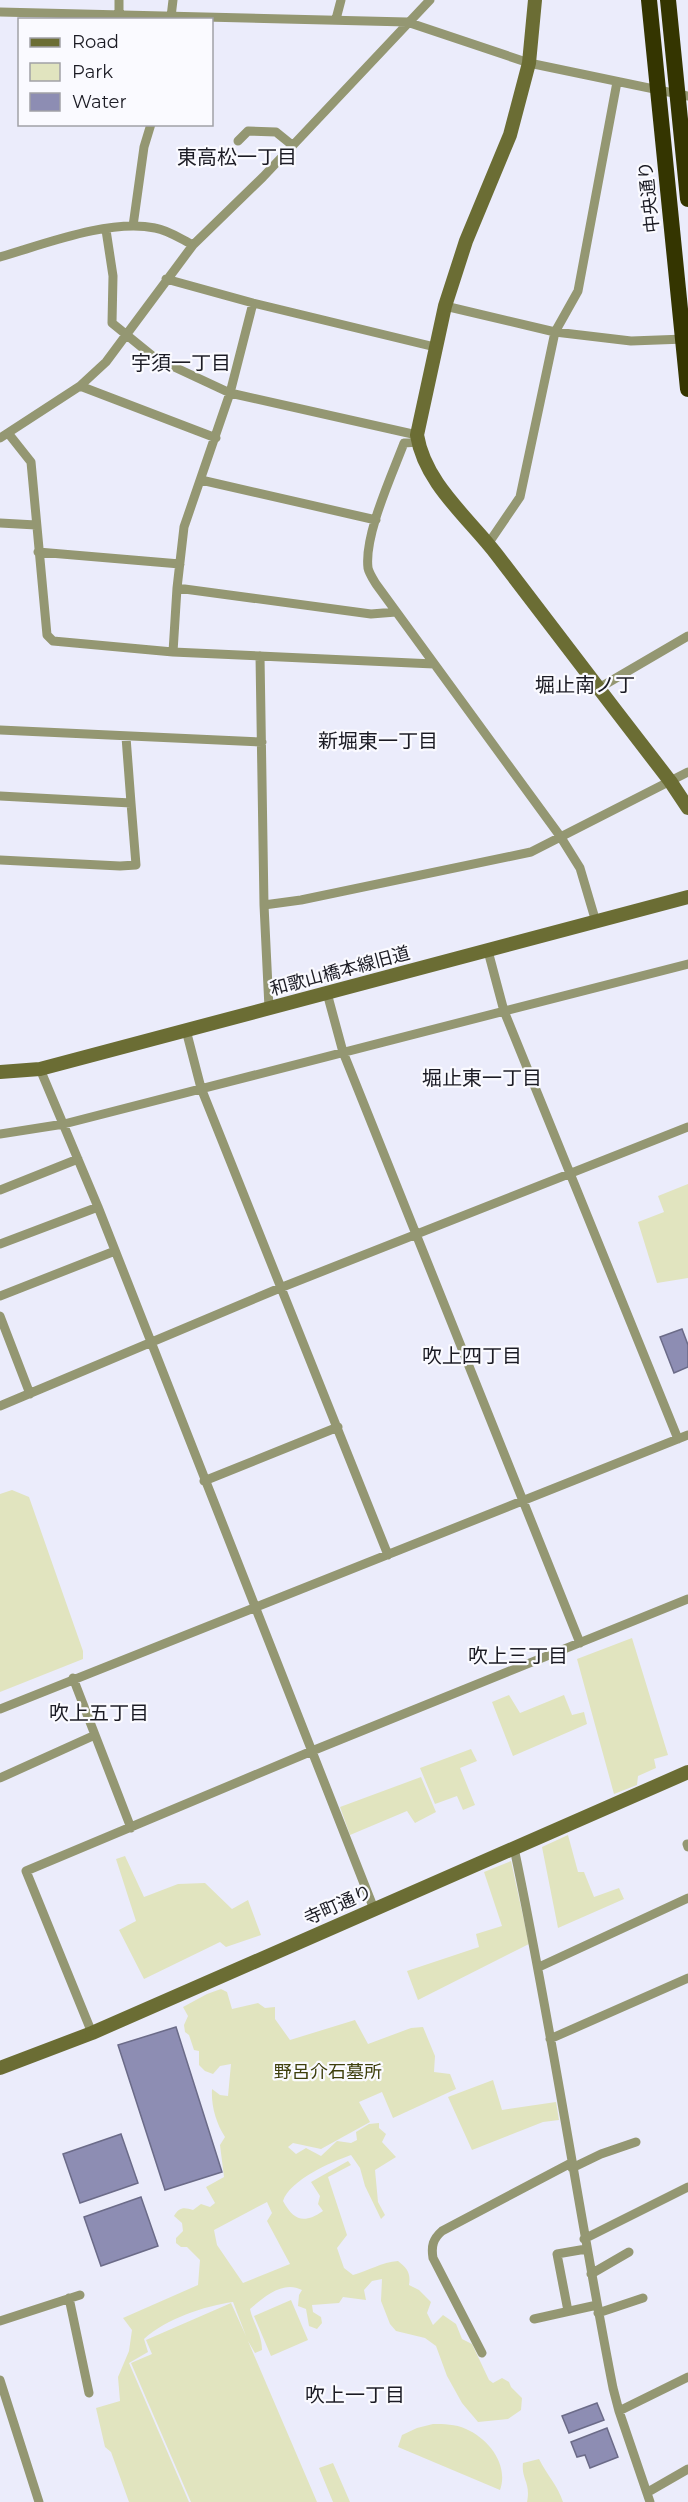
<svg xmlns="http://www.w3.org/2000/svg" width="688" height="2502" viewBox="0 0 688 2502" font-family="Montserrat,'Noto Sans JP',sans-serif">
<rect width="100%" height="100%" fill="#ebecfb"/>
<path fill="#e1e4bf" fill-rule="evenodd" d="M688,1184V1278L657,1283L638,1222L664,1212L658,1196Z
M12,1490L29,1497L83,1651V1659L0,1692V1494Z
M632,1638L668,1755L654,1759L656,1768L638,1776L637,1785L614,1794L577,1659Z
M509,1695L520,1713L564,1695L572,1715L584,1712L587,1724L513,1756L492,1702Z
M471,1749L477,1761L460,1768L475,1805L463,1810L457,1796L435,1804L420,1768Z
M421,1777L436,1812L415,1823L407,1811L350,1835L340,1807Z
M568,1835L578,1872H584L594,1897L619,1888L624,1899L558,1928L542,1847Z
M125,1856L144,1897L178,1884L205,1883L232,1909L248,1900L261,1935L226,1947L220,1942L144,1979L119,1930L136,1921L116,1859Z
M511,1861L529,1944L418,2000L407,1971L479,1947L476,1934L502,1926L484,1872Z
M221,1989L227,1992L232,2009L258,2003L265,2008L275,2007V2019L290,2040L355,2020L368,2044L411,2028L423,2027L435,2056L434,2072L450,2074L456,2089L393,2118L382,2092L359,2102L370,2122L321,2149L293,2143L288,2147L296,2154L306,2148L321,2156L337,2141L351,2143L357,2140L356,2132L369,2124L379,2123V2128L386,2134L382,2142L396,2157L375,2170L378,2202L385,2215L381,2219L365,2186L360,2168L351,2155C331,2162 290,2180 283,2201C294,2221 304,2224 323,2211L318,2204L320,2196L311,2182L348,2161L351,2165L328,2177L347,2235L337,2248L344,2268L353,2275C368,2271 382,2262 398,2261C407,2268 411,2273 409,2285L419,2290L431,2302L427,2313L433,2325L443,2315L456,2324L462,2339L472,2344L489,2380L493,2383L502,2378L509,2382L511,2387L522,2398L521,2410L508,2419L478,2422L462,2403L447,2376L436,2346L425,2338L396,2331L390,2324L381,2301L382,2279L372,2281L364,2290L366,2300L343,2297L339,2303L312,2305L313,2312L321,2317L322,2323L317,2329L309,2326L306,2309L298,2306L299,2295L302,2290C283,2280 264,2297 250,2309C253,2323 262,2334 262,2350L255,2353L248,2341L317,2502H191L131,2363L152,2354L146,2340L231,2303L246,2336L233,2302C204,2306 166,2319 144,2339L148,2352L129,2363L189,2502H129L111,2452L105,2447L96,2408L120,2401L118,2377L129,2351L132,2330L123,2318L198,2285L200,2260L187,2247H181L176,2243V2238L183,2231L182,2223L174,2216C179,2207 184,2207 193,2210L201,2204L210,2207L215,2203L206,2187L224,2177L220,2145L225,2137C216,2123 211,2106 212,2089L220,2095L228,2096L231,2064L220,2066L213,2074L205,2071L199,2065V2051L194,2050L189,2035L185,2032L184,2025L188,2016L183,2007L207,1994ZM267,2202L272,2213L267,2221L290,2264L243,2283L217,2245L214,2230Z
M493,2080L502,2110L556,2102L559,2120L543,2122L472,2150L448,2097Z
M291,2300L308,2340L271,2356L254,2316Z
M433,2424C444,2424 455,2424 466,2429C489,2439 509,2465 500,2490L398,2447L402,2435L417,2428Z
M539,2459C547,2475 558,2486 563,2502H527C531,2482 521,2479 523,2463Z
M333,2463L350,2502H333L319,2468Z"/>
<path fill="#8d8db3" stroke="#6b6b88" stroke-width="1.5" d="M682,1329L688,1345V1367L674,1373L660,1337Z
M176,2027L222,2172L165,2190L118,2045Z
M121,2134L138,2183L80,2203L63,2154Z
M141,2197L158,2246L101,2266L84,2217Z
M597,2403L604,2420L569,2433L562,2416Z
M607,2428L618,2457L590,2468L585,2455L577,2457L571,2442Z"/>
<g fill="none" stroke-linecap="round" stroke-linejoin="round">
<path stroke="#949772" stroke-width="9" d="M0,12L407,22L529,63L688,96
M119,15V0
M171,17L173,0
M336,19L341,0
M238,141L248,131L276,132L292,145
M133,226L144,147L151,124
M106,230L113,276L112,323L155,358L230,393L417,435
M0,257C45,244 108,219 155,228C168,230 181,239 193,245
M166,279L253,303L435,347
M445,306L555,332L631,341L685,339
M80,386L216,438
M8,433L31,462L47,635L53,641L173,652L434,664
M0,438L80,386L106,362L193,245L263,177L430,0
M418,442L404,443C392,475 364,535 368,568C369,573 373,579 376,584L560,836L580,868L596,922
M201,480L376,520
M0,523L36,525
M488,544L520,497L555,332L578,291L617,82
M38,552L180,564
M177,588L371,614L396,612
M173,652L177,588L184,527L230,393L253,303
M260,656L264,905L269,1008
M599,688L688,636
M0,730L262,742
M0,796L131,803L126,737
M0,860L120,866L136,865L131,803
M264,905L301,900L531,852L688,772
M488,951L504,1011L678,1439
M327,993L343,1052L580,1643
M186,1030L201,1088L388,1555
M40,1069L98,1207L374,1909
M0,1134L64,1124L688,964
M0,1190L78,1159
M0,1244L98,1207
M0,1296L115,1251
M0,1316L30,1394
M0,1406L280,1288L688,1127
M204,1481L338,1427
M73,1678L131,1828
M0,1709L688,1435
M0,1778L95,1735
M687,1844L688,1847
M514,1848C552,2027 578,2209 613,2388L619,2411L650,2502
M539,1967L688,1898
M92,2033L26,1871L312,1751L688,1599
M550,2039L688,1978
M572,2168L601,2154L636,2142
M584,2239L688,2187
M591,2274L629,2252
M69,2298L89,2393
M568,2311L557,2254L586,2249
M598,2313L643,2298
M534,2319L597,2305
M0,2321L80,2295
M482,2353L433,2258C431,2246 433,2239 442,2231L571,2163
M0,2380L39,2502
M619,2411L688,2377
M648,2492L688,2469"/>
<path stroke="#6b6d34" stroke-width="14" d="M535,0L529,63L510,135L466,241L445,306L417,435C425,484 469,518 497,555C555,631 612,706 670,781L688,808
M0,1072L40,1069L688,897
M0,2068L92,2033L688,1772"/>
<path stroke="#343500" stroke-width="16" d="M649,0L688,389
M668,0L688,199"/>
</g>
<g text-anchor="middle" stroke-width="4.5" stroke-linejoin="round" paint-order="stroke">
<g font-size="18" fill="#1b1b24" stroke="#fafaff">
<text transform="translate(649 197) rotate(-96)" y="6">中央通り</text>
<text transform="translate(340 971) rotate(-15)" y="6">和歌山橋本線旧道</text>
<text transform="translate(338 1905) rotate(-24)" y="6">寺町通り</text>
</g>
<g font-size="18" fill="#3d3e0b" stroke="#fafaff">
<text x="328" y="2078">野呂介石墓所</text>
</g>
<g font-size="20" fill="#1b1b24" stroke="#fafaff">
<text x="237" y="164">東高松一丁目</text>
<text x="181" y="370">宇須一丁目</text>
<text x="585" y="692">堀止南ノ丁</text>
<text x="378" y="748">新堀東一丁目</text>
<text x="482" y="1085">堀止東一丁目</text>
<text x="472" y="1363">吹上四丁目</text>
<text x="518" y="1663">吹上三丁目</text>
<text x="99" y="1720">吹上五丁目</text>
<text x="355" y="2402">吹上一丁目</text>
</g>
</g>
<rect x="18" y="18" width="195" height="108" fill="#fafaff" stroke="#a1a1a7" stroke-width="1.5"/>
<rect x="30" y="38" width="30" height="9" fill="#6b6d34" stroke="#a1a1a7" stroke-width="1.5"/>
<text x="72" y="48" font-size="18" fill="#1b1b24">Road</text>
<rect x="30" y="63" width="30" height="18" fill="#e1e4bf" stroke="#a1a1a7" stroke-width="1.5"/>
<text x="72" y="78" font-size="18" fill="#1b1b24">Park</text>
<rect x="30" y="93" width="30" height="18" fill="#8d8db3" stroke="#a1a1a7" stroke-width="1.5"/>
<text x="72" y="108" font-size="18" fill="#1b1b24">Water</text>
</svg>
